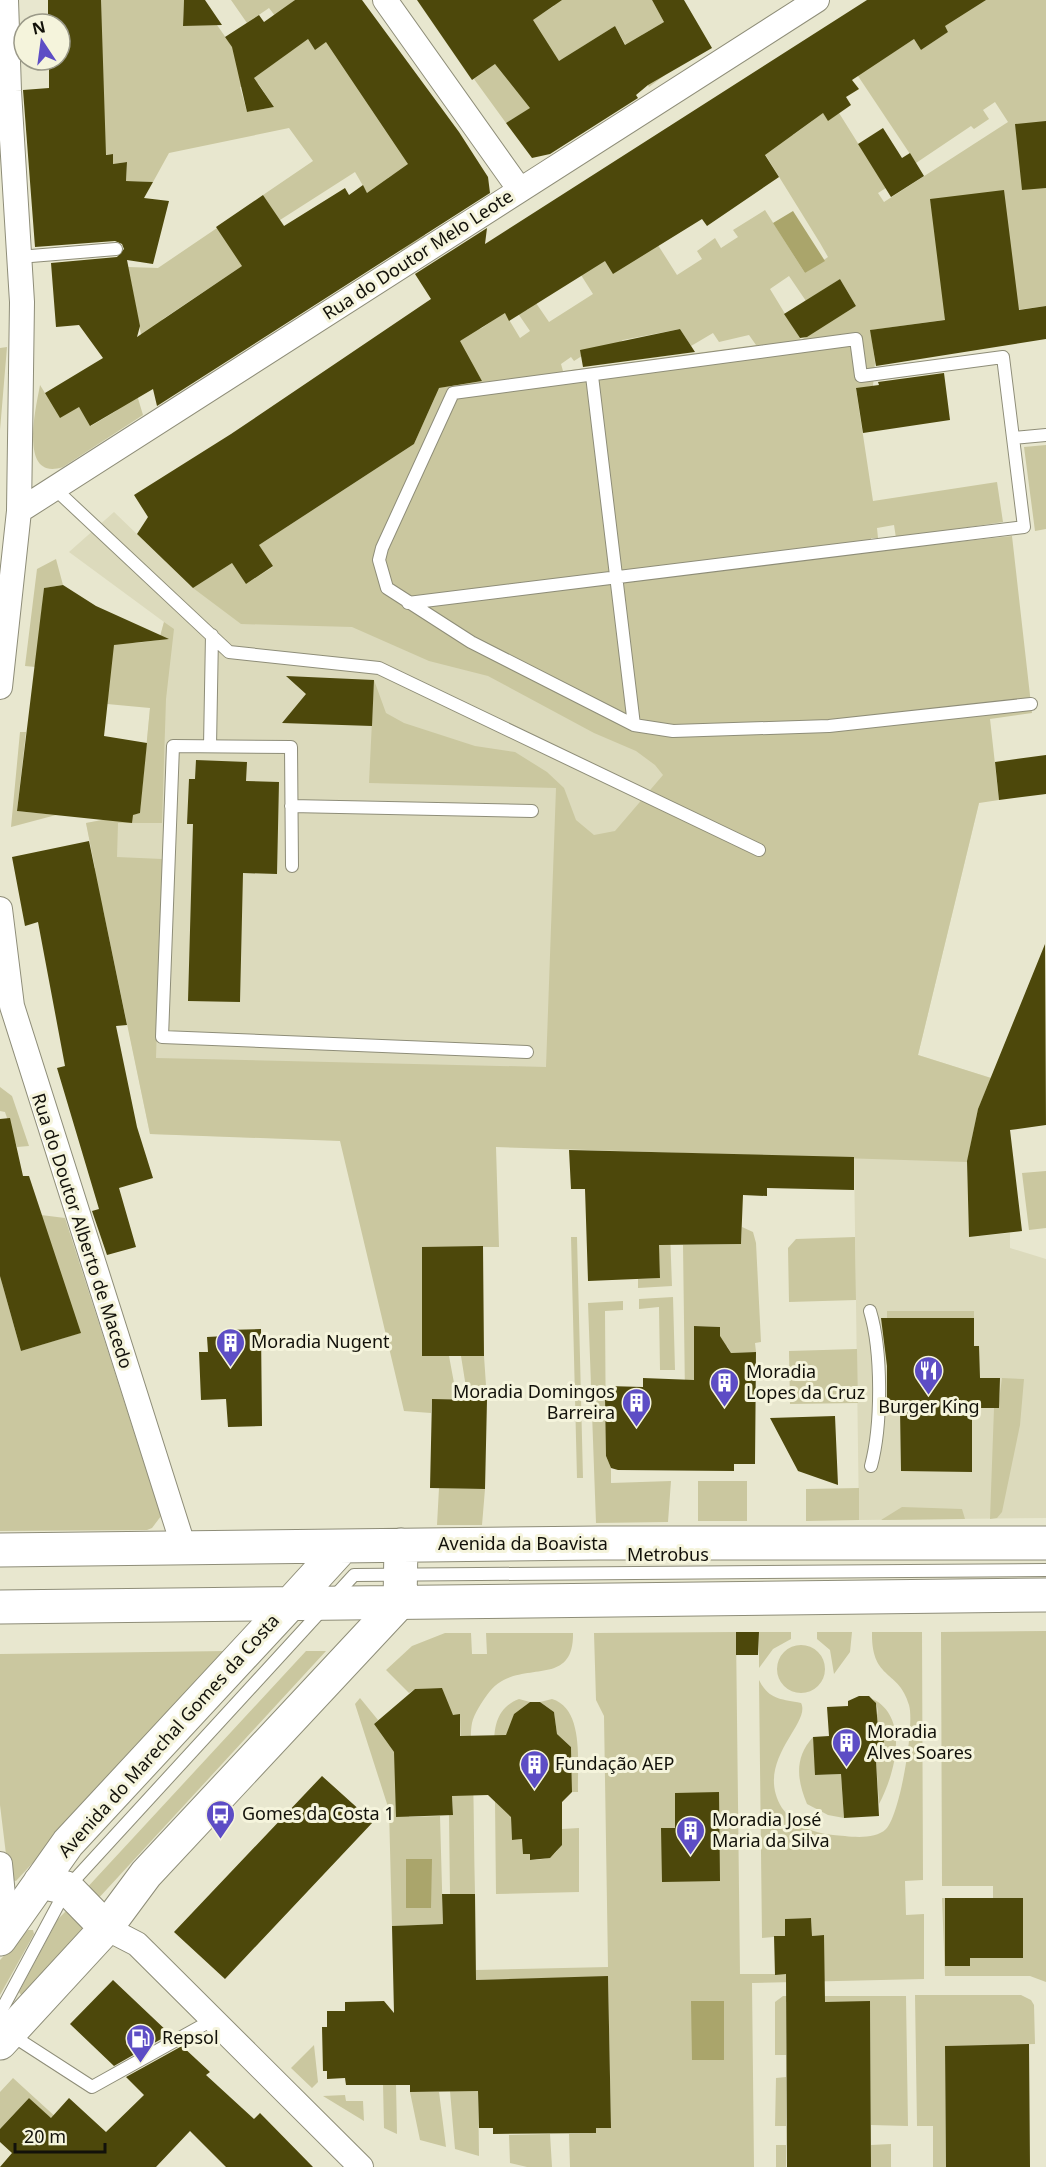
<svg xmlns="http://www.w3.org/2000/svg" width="1046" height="2167" viewBox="0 0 1046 2167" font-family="'Noto Sans',sans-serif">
<rect width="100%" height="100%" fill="#e8e7cf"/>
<path fill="#dcdabc" d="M414,444L979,803L918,1055L991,1078L978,1109L967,1162L969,1237L1010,1233V1248L1046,1259V1518L859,1520L854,1157L150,1134L86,823L140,813L155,656L164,622L69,552L114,512L193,588Z"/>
<path fill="#cac79f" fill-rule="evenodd" d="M101,0H184L183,25H217L254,78L284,56L302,31L315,49L341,31L460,134L388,178L426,236L401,251L355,172L280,220L290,234L163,319L145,355L128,267L158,268L217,228L276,215L263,195L313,161L289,128L169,153L153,182L126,181L127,162L113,164V154L74,157ZM258,83L274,107L247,112L240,87Z
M231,0H295L286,7L285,29L269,8L247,23Z
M552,0H652L664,22L642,35L665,75L649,87L615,26L577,50L587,69L557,81L526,24L554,6Z
M927,0H1046V306L871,330L875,363L873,386L856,389L873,501L997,482L1003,522L896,538L894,525L877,528L878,538H871L873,551L1012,536L1032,713L990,719L999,800L979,803L918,1055L991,1078L978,1109L967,1162L496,1147L499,1247H422V1356H449L457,1399H432L431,1413L404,1411L340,1141L150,1134L103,909L68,874L95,868L86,823L140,813L150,708L107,704L110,674L25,666L37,569L56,559L63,585L44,588L39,636L136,643L159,640L164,622L174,629L166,699L162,823H118L117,857L162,859L156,1058L546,1067L556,788L369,783L374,680L386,713L404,723L475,746L515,752L547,772L564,788L576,820L594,835L615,831L663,775L655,765L636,751L594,733L488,676L429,661L352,627L241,624L193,588L232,563L246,584L273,567L259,545L414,444L435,397L432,389L482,381L455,336L482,328L520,301L527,310L536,303L549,322L593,294L581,275L649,231L677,275L702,259L697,251L715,238L721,248L738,237L733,230L765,210L805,273L828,257L820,243L726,91L793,135L812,121L819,107L828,120L839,113L886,188L878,193L884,202L1008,122L995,102L983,110L989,119L974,129L971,126L916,163L842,52L864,71L914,39L921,50L948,32ZM789,276L806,301L840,279L856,306L801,340L770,289ZM517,312L530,331L520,338L508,318ZM680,329L691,346L713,333L719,342L749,335L756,345L563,371L561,364L571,357L574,361L596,347L601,354L623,340Z
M495,64L538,104L506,123L474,79Z
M7,347L0,430V348Z
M40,385L45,393L79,407L91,426L116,411L134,385L143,415L63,467C18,482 36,408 40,385Z
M1046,445V529L1035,531L1024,447Z
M20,732H26L17,811L56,815L11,827Z
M0,1087L12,1096L29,1146L17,1147L5,1112L0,1111Z
M1046,1171V1228L1029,1230L1022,1173Z
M657,1206H669L672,1286L638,1288V1279L660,1278Z
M41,1215L65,1218L161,1516L152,1528L147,1530L0,1531V1261L2,1283L21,1351L80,1333Z
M742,1227L753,1232L756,1243L761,1342L755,1343L756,1352L731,1353L727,1346L720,1345V1327L695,1326L694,1470H686L683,1245L741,1244Z
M571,1237H577L583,1478H577Z
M855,1237L856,1300L789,1302L788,1248L796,1239Z
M673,1297L675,1370H660L659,1307L639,1309V1299Z
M623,1301V1310L605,1311L606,1456L611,1468V1483L671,1481L668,1522L596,1523L588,1303Z
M887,1311H974V1318H887Z
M857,1349L858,1403L790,1404L789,1351Z
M461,1356H484L487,1400H468Z
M1002,1378L1024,1379L1020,1425L1002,1512L997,1518L990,1519L994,1408L999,1401Z
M698,1481H747V1521H698Z
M439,1488L485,1489L482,1525H437Z
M859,1488V1520L806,1521V1489Z
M902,1507L962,1509L965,1519L881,1520Z
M1046,1631V1982L1030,1976H945L942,1898H954L946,1966H970V1958H1023V1898H993V1886H942L941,1632Z
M736,1632L740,1974H824L823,1935L812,1936L811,1918L785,1919V1936L762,1938L759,1680C769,1700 781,1699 801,1703C812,1723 753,1761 782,1808C794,1825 812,1833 833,1835C847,1836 874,1841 886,1829C900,1815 915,1725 909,1705C899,1669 871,1681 872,1632H922L923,1880L905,1881L906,1915L924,1914V1979L752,1983L754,2167H570L569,2134L596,2133V2128L611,2127L608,1977L476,1980V1970L608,1967L604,1716L596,1700L594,1633Z
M759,1632H791V1639L773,1649L759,1668Z
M817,1632H852L850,1652L834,1674L830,1650L817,1639Z
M445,1633H471L472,1654H487L486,1633H573C574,1693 515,1654 487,1695C482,1702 474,1714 472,1723C469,1739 473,1758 473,1774C474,1814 474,1854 475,1894H450L449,1815H453L452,1796L461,1760L460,1715H450L442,1688L415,1689L409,1693L386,1670L412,1646Z
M777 1669a24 24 0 1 1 48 0a24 24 0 1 1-48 0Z
M228,1651L16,1881L9,1879L0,1805V1654Z
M306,1651H326L96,1901L84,1891Z
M360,1698L378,1720L374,1724L394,1752L408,1782L409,1817L440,1816L443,1924L392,1926L389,1810L355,1704Z
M519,1699L530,1702L514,1714L509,1735H504L495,1773C495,1746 487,1711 519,1699Z
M552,1699C585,1709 577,1765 578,1792H572L571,1747L557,1734L554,1712L540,1702Z
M873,1699C910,1718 895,1774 879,1804L876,1760L885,1759L883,1729L866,1730C875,1721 883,1712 873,1699Z
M813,1737L816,1775L841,1774L844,1818L828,1815L807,1804C797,1780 794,1758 813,1737Z
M495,1801L511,1809L512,1840L523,1839L530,1854V1860C552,1861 563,1852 562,1829L579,1828V1892L496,1894Z
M71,1906L91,1925L22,1996L19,1992L58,1919Z
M28,1930H33L34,1934L0,1995V1960Z
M915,1995H1021L1031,2000L1034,2005L1035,2044L945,2046L946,2167H933V2126H917Z
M783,1996H906L908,2126L871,2125L870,2002H786V2055H775V2002Z
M314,2045L318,2082L312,2088L291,2068Z
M786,2077V2126H775L776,2078Z
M13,2078L82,2141L79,2144L29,2098L0,2129V2092Z
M478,2082L479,2156L455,2149L450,2091Z
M396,2083L397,2134L384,2128L383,2084Z
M410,2092H439L446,2147L420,2140Z
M345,2095L346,2101H363L364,2121L323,2096Z
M550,2134L552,2167H527L510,2163L509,2135Z
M891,2144V2167H871V2145Z
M776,2145H786V2167H776Z"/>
<path fill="#aaa56b" d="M793,211L825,261L805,273L773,223Z
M406,1859H432L431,1908H406Z
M691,2001H724V2060H692Z"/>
<path fill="#4d480b" d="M48,0H101L106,155L113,154V164L127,162L126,181L153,182L144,198L169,201L153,264L127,260L140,326L137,337L242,266L216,227L263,195L284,226L345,188L349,195L363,185L367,193L408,164L326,42L315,50L308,39L254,78L274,107L247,112L232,47L225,37L259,15L264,22L295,0H362L459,132L488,177L490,193L157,406L153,389L90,426L79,407L60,418L45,393L103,358L79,325L56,327L51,263L117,257L124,249L122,244L115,241L35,247L23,90L49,88V60H60V24H48Z
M184,0H205L222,25L183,26Z
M417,0H562L533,20L559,61L615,26L625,45L664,22L652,0H684L712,48L648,85L636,95L638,98L550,154L532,158L506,123L530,108L495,64L472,80Z
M867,0H986L945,26L948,32L921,50L914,39L852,80L859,89L846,97L851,105L828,121L823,113L765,155L779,177L707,226L702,219L613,274L605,261L509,321L505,313L460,341L482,381L439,388L414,444L259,545L273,566L246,584L232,563L193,588L137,534L148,517L134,495L231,434L431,299L415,274L487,228L485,244Z
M1046,121V188L1022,190L1015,124Z
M883,128L902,158L910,153L924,176L891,197L858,144Z
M1004,190L1019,310L1046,306V339L876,366L870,330L945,320L930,199Z
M840,279L856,306L807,337L800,338L784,314Z
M680,329L695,352L583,367L580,350Z
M944,373L950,420L863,433L856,388L879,385L878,382Z
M63,585L96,606L169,639L114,645L104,736L147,743L140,813L133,815L132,823L17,811L44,588Z
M286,676L374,680L372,726L282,723L306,694Z
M1046,755V794L999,800L995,762Z
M196,760L247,762L246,781L279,782L277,874L243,873L240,1002L188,1001L193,824H187L189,779H195Z
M89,841L127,1025L116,1026L137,1127L153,1178L119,1188L136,1247L107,1255L92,1211L99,1209L57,1068L65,1066L38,922L25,926L12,857Z
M1045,944L1046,1125L1010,1130L1022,1231L969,1237L967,1161L978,1109Z
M10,1118L23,1176H29L81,1333L21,1351L0,1276V1119Z
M569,1150L854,1157V1190L767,1188V1196L743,1195L741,1244L659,1245L660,1278L588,1281L585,1189H571Z
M483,1246L484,1356H422V1247Z
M881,1318H974V1346H979L980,1378H1000L999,1408H972V1472L901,1471L900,1409H887V1366Z
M694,1326L720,1327V1336L731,1353L756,1352L755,1464H734V1471L618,1470L611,1468L606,1456L605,1397L608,1386L643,1387V1378L694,1380Z
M261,1329L262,1426L228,1427L226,1399L201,1400L199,1352H208L207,1337L226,1336V1330Z
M432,1399L487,1400L485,1489L430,1488Z
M835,1416L838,1485L798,1471L770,1418Z
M736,1632H759L758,1655H736Z
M442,1688L453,1715L460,1714V1736L506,1735L514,1714L530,1702H540L554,1712L557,1734L571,1747L572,1792L562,1802V1845L550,1858L530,1860V1854H523L522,1839L512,1840L511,1817L488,1795L452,1796L453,1815L396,1817L394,1752L374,1724L415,1689Z
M859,1696H869L876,1703L878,1729H883L885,1759L876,1760L879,1816L844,1818L841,1774L815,1775L813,1737L829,1736L827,1707L848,1706V1701Z
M322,1776L373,1822L225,1979L174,1932Z
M719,1792L720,1881L662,1882L661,1828H675V1793Z
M442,1894H475L476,1980L608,1976L611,2128H596V2133L493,2134V2128H479L478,2091L410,2092V2085H346L345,2078L327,2079V2071H323L322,2027H327V2011H345V2002L384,2001L394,2013L392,1926L443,1924Z
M945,1898H1023V1958H970V1966H945Z
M811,1918L812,1936L824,1935L825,2002L870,2001L871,2167H787L786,1974L775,1975L774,1936H785V1919Z
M113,1980L170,2034L114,2066L70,2024Z
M1029,2044L1030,2167H946L945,2046Z
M182,2046L210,2072L206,2075L254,2119L260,2113L313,2167H226L190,2131L156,2167H0L12,2153L0,2142V2129L29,2098L51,2118L69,2098L106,2132L144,2095L126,2077Z"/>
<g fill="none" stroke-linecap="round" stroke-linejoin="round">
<defs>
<path id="lane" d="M19,257L116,249
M592,376L634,725
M1013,438L1003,357L861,376L856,339L453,393L382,548L379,560L387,588L471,642L634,725L673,731L829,726L1031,704
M54,488L229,652L379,668L759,850
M408,603L1024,527L1013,438L1046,435
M210,746L212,635
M291,806L532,811
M292,866L291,747L173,746L162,1037L527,1052
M870,1311C882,1351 882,1425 871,1466
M0,2013L67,1888L354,1575L1046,1570
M10,2034L92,2087L214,2019"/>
<path id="street" d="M385,0L520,190
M19,511L817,0
M0,687L19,511L22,302L9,91L6,0
M0,909L12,1006L184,1548
M0,1864L6,1927
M106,1928L137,1944L361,2167"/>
<path id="secondary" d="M40,1882L67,1888L106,1928
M0,1939L68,1843L290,1604
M0,2043L106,1928L146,1874L400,1602"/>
<path id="primary" d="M0,1550L599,1543H1046
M400,1602L401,1545
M290,1604L343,1546
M0,1607L1046,1595"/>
</defs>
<use href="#lane" stroke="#8e8d78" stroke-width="14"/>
<use href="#street" stroke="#8e8d78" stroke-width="26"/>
<use href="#secondary" stroke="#8e8d78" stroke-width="35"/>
<use href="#primary" stroke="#8e8d78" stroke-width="35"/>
<use href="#lane" stroke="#fff" stroke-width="12"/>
<use href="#street" stroke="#fff" stroke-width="24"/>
<use href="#secondary" stroke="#fff" stroke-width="33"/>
<use href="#primary" stroke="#fff" stroke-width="33"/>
</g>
<defs>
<symbol id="building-pin" viewBox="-11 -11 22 30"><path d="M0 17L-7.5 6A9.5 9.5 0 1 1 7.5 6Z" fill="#5d4dc5" stroke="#f5f4dc"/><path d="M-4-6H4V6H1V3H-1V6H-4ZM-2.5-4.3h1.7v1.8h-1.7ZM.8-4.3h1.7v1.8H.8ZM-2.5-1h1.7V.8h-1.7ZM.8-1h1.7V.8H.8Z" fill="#fff"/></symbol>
<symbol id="restaurant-pin" viewBox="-11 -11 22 30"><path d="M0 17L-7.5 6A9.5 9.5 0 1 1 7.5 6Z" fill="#5d4dc5" stroke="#f5f4dc"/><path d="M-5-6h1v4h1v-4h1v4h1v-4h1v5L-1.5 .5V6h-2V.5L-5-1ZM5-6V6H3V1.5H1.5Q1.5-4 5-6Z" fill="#fff"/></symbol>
<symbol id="bus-pin" viewBox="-11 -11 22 30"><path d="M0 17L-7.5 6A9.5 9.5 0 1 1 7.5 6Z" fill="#5d4dc5" stroke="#f5f4dc"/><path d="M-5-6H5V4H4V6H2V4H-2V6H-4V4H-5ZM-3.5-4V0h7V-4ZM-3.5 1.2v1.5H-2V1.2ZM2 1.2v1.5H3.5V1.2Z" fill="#fff"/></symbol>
<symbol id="fuel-pin" viewBox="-11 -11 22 30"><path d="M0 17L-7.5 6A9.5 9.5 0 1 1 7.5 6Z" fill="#5d4dc5" stroke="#f5f4dc"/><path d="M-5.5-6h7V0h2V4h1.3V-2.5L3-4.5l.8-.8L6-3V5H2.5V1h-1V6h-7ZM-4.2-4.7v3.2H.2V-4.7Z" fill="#fff"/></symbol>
</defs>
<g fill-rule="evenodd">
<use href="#building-pin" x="214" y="1326" width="33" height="45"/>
<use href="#restaurant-pin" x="912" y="1354" width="33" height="45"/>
<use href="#building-pin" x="708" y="1366" width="33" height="45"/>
<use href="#building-pin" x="620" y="1386" width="33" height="45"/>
<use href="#building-pin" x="830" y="1726" width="33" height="45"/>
<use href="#building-pin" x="518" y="1748" width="33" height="45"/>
<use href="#bus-pin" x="204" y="1798" width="33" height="45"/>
<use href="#building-pin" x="674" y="1814" width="33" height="45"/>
<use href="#fuel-pin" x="124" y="2022" width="33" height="45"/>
</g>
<g text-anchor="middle" stroke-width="6" stroke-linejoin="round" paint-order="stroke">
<g font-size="18" fill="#12110a" stroke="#f5f4dc">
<text transform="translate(418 255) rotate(-33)" y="6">Rua do Doutor Melo Leote</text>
<text transform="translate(82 1231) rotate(72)" y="6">Rua do Doutor Alberto de Macedo</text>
<text x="523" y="1550">Avenida da Boavista</text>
<text x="668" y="1561">Metrobus</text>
<text transform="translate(169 1736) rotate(-48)" y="6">Avenida do Marechal Gomes da Costa</text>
</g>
<g font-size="18" fill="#12110a" stroke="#f5f4dc" text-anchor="start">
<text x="251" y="1348">Moradia Nugent</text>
<text x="746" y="1378">Moradia<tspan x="746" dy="21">Lopes da Cruz</tspan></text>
<text x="615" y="1398" text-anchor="end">Moradia Domingos<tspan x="615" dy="21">Barreira</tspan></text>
<text x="929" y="1413" text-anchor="middle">Burger King</text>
<text x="867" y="1738">Moradia<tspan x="867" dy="21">Alves Soares</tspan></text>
<text x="555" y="1770">Fundação AEP</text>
<text x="242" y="1820">Gomes da Costa 1</text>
<text x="712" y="1826">Moradia José<tspan x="712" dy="21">Maria da Silva</tspan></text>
<text x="162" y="2044">Repsol</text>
</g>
</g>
<g transform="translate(42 42) rotate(347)"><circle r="28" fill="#f5f4dc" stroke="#9a9988" stroke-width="1.5"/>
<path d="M0-4.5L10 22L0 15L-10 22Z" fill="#5d4dc5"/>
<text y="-9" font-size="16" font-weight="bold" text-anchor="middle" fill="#12110a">N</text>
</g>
<path d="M15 2143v9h90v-9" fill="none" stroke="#12110a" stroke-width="3"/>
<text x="24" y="2143" font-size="18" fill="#12110a" stroke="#f5f4dc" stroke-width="4.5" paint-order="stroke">20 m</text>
</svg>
